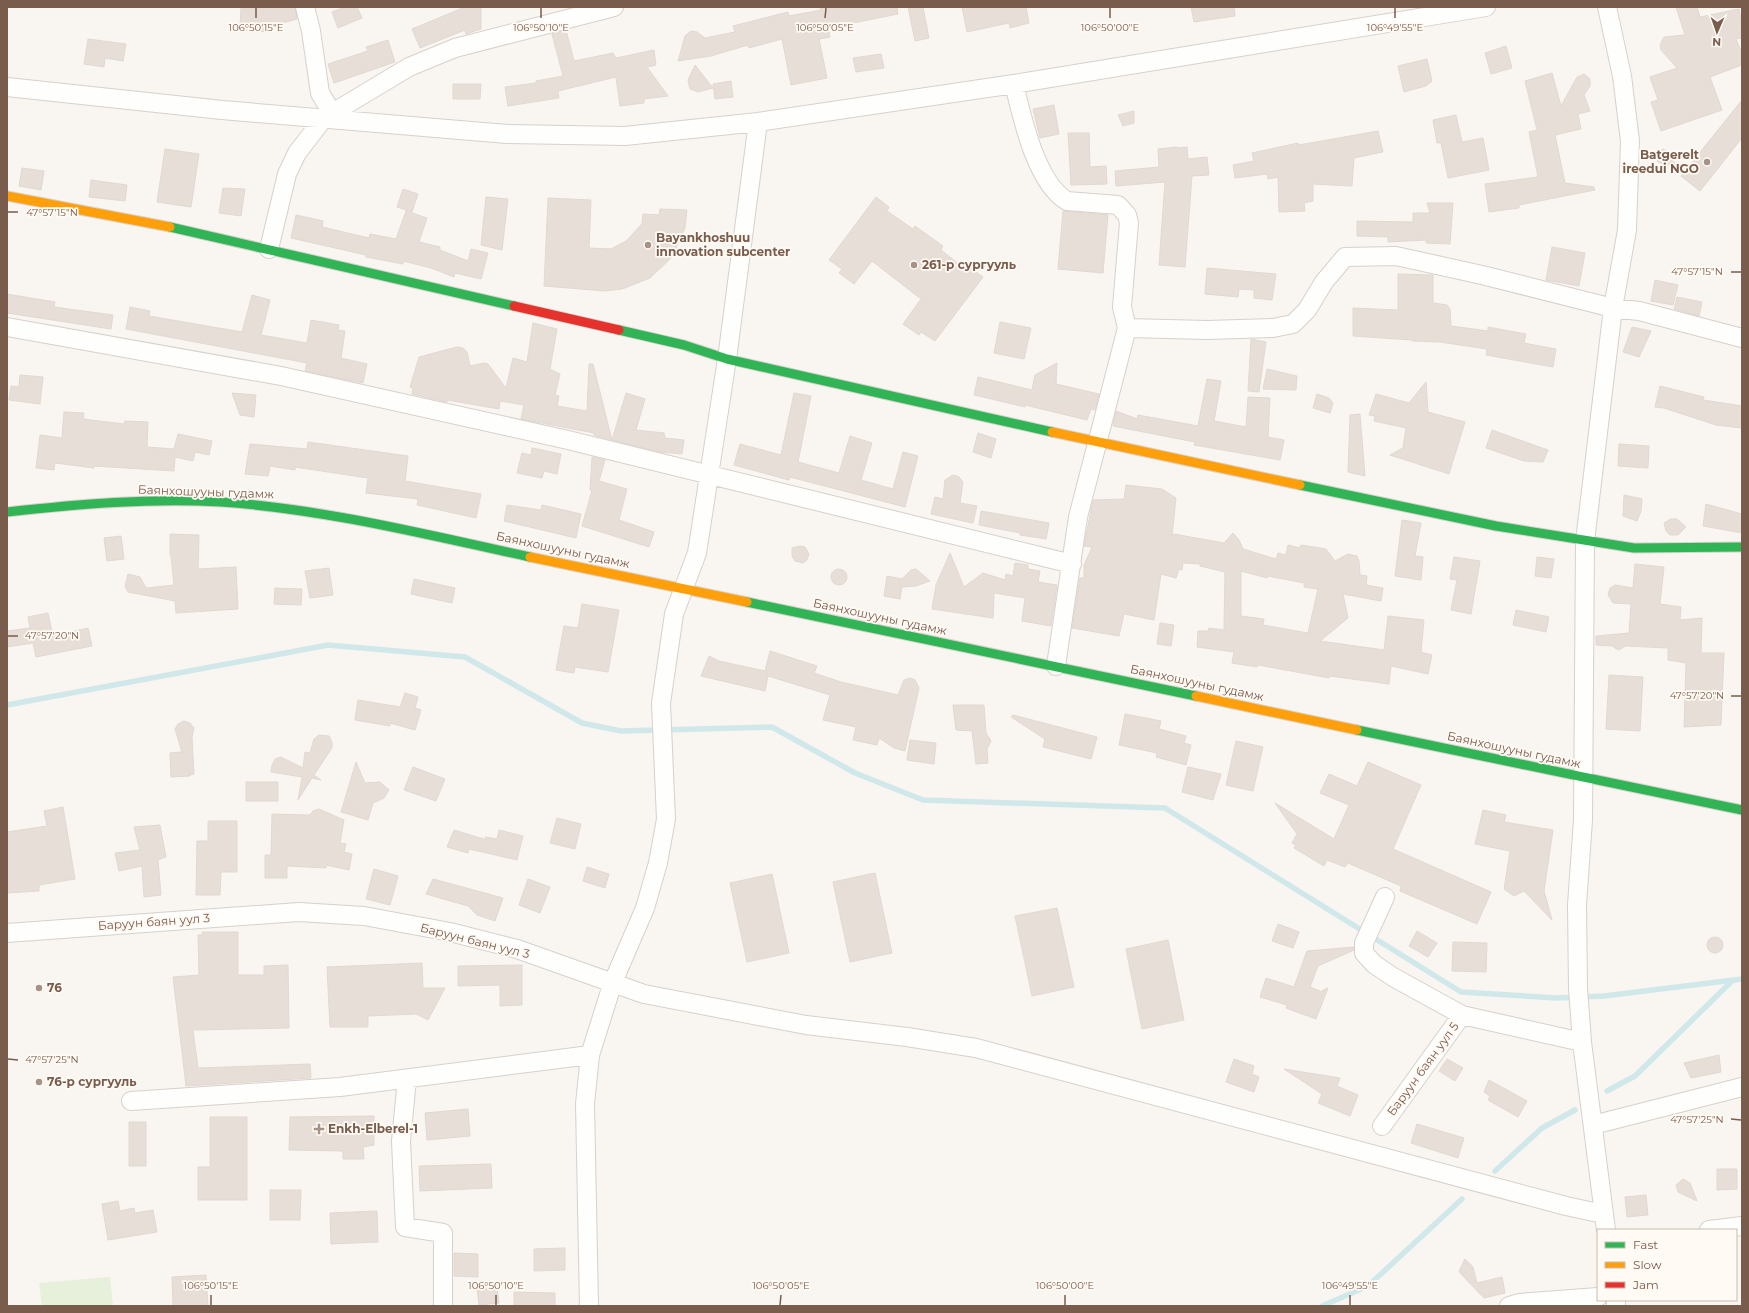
<svg xmlns="http://www.w3.org/2000/svg" width="1749" height="1313" viewBox="0 0 1749 1313" font-family="Montserrat,sans-serif">
<rect width="100%" height="100%" fill="#f9f5f0"/>
<path fill="#e7f0db" d="M110,1277L113,1306H42L39,1283Z"/>
<g fill="none" stroke-linecap="round" stroke-linejoin="round">
<path stroke="#d0e8ea" stroke-width="5.5" d="M7,705L328,645L465,657L582,723L621,731L772,727L855,773L923,800L1165,808L1461,992L1556,998L1604,996L1742,979
M1607,1091L1635,1076L1732,981
M1495,1171L1542,1128L1575,1110
M1322,1306L1368,1286L1462,1199"/>
</g>
<path fill="#e6ded7" stroke="#e2d8d2" fill-rule="evenodd" d="M241,7H295L297,19L272,26V32L240,30Z
M345,7H357L362,18L338,28L332,12Z
M465,7H481V29L466,34L465,30L420,48L412,29Z
M820,7H897L898,14L828,28L830,37L819,39L827,78L791,85L782,39L749,48L748,45L711,56L678,61L685,36L691,31L697,32L705,38L735,32L733,26L788,12L789,16L821,10Z
M908,7H923L929,38L915,41Z
M962,7H1026L1029,23L1010,28L1009,23L967,32Z
M1191,7H1234L1235,16L1194,22Z
M1676,7H1697L1700,17L1739,9L1742,23V38L1736,39L1742,54V65L1710,77L1722,110L1661,131L1651,102L1658,100L1650,77L1677,68L1661,50L1660,45L1664,37L1685,35Z
M566,30L574,61L613,53L616,58L654,50L656,65L647,67L668,96L644,99V103L620,106L616,77L558,91L559,98L508,106L505,87L536,83V81L563,76L552,34Z
M88,39L126,44L123,61L105,58L104,67L84,64Z
M388,40L395,62L334,83L328,64L368,51L366,47Z
M1506,46L1512,68L1491,74L1485,53Z
M881,54L884,68L856,72L853,58Z
M1427,59L1432,81L1426,86L1404,92L1398,66Z
M695,65L713,88L698,92L690,89L688,80Z
M1552,73L1561,106L1577,77L1584,74L1590,79V86L1584,95L1590,111L1578,114L1581,129L1555,135L1565,183L1594,187L1595,190L1519,205V208L1489,212L1485,184L1538,177L1529,132L1537,130L1525,81Z
M731,81L733,97L715,99L713,84Z
M453,84H481L480,99H453Z
M1742,100V138L1700,191L1681,176Z
M1054,105L1059,134L1040,138L1033,109Z
M1134,111V123L1123,126L1118,115Z
M1456,115L1462,142L1483,138L1489,170L1448,178L1441,143H1437L1433,120Z
M1378,131L1383,152L1354,158L1352,186L1313,184V201L1304,203L1305,211L1279,212L1278,177L1268,179L1267,174L1235,178L1233,165L1254,161L1252,153L1298,143L1299,145Z
M1068,133H1089L1090,167L1106,166L1107,184L1071,185Z
M1177,147V148L1187,147L1188,159L1207,157L1209,175L1192,176L1185,267L1159,265L1165,182L1116,186L1115,171L1159,167L1158,149Z
M165,149L199,154L191,207L157,202Z
M1663,149L1670,153L1675,164L1664,165L1657,161L1658,154Z
M22,168L44,171L41,190L19,186Z
M91,180L127,185L125,201L89,197Z
M223,188L245,189L241,216L219,213Z
M403,189L418,194L412,212L397,207Z
M486,197L508,199L502,250L481,245Z
M876,197L889,207L887,211L913,229L915,226L943,246L941,250L965,269L968,266L983,277L935,341L921,332L919,335L903,324L921,299L872,261L854,284L839,273L842,269L829,260Z
M548,198L591,200L589,248L611,249L626,241L642,224L643,214L659,215L660,209L687,210L685,228L672,257L650,278L622,289L605,291L544,286Z
M1427,203H1453L1450,244L1426,243V240L1388,242V237L1357,236V221L1413,222V213H1430Z
M406,211L427,218L419,242L440,247V250L468,261L471,249L488,253L481,279L455,273L454,277L431,268L403,261V264L366,257V255L291,238L296,215L323,221L322,227L369,238L370,234L396,239Z
M1063,211L1108,215L1103,273L1058,269Z
M1552,247L1585,253L1579,286L1546,280Z
M1207,268L1276,274L1272,300L1254,298V290L1239,289L1238,297L1205,294Z
M1398,274L1433,275V303L1447,305L1450,309L1451,326L1488,331V327L1526,334L1524,343L1556,349L1553,367L1486,355L1487,349L1440,342L1412,341V340L1353,336V308L1398,310Z
M1655,280L1678,285L1673,305L1651,301Z
M7,294L55,302L54,307L113,315L111,329L7,313Z
M252,295L270,300L261,335L307,343L311,320L339,325L338,330L345,331L341,358L367,364L363,383L305,371L307,363L126,329L130,307L150,311L149,316L242,332Z
M1677,297L1702,302L1699,316L1674,309Z
M1000,322L1031,328L1024,359L994,353Z
M533,323L557,329L550,369L560,374L555,395L559,396L557,406L587,411L589,364H593L612,440L594,435V433L521,419L524,405L500,401L499,409L447,400V402L412,394L413,388L410,387L419,357L457,347L463,348L467,352L470,366L484,363L488,364L506,388L513,358L527,362Z
M1632,327L1651,331L1639,357L1623,352Z
M1251,339L1266,342L1259,392L1248,391Z
M1057,363L1056,384L1099,394L1095,410L1091,409L1087,420L1025,405V407L974,395L978,377L1032,390L1035,375Z
M1267,369L1297,376L1296,390L1263,389Z
M20,375L43,377L40,404L9,400L11,386L19,387Z
M1207,379L1221,381L1214,421L1246,427L1248,397L1270,398L1268,437L1284,440L1280,460L1194,445L1195,442L1113,426L1116,411L1137,419L1138,415L1198,426Z
M1426,382L1428,412L1465,422L1449,474L1390,455L1403,448L1406,428L1374,421L1375,416L1369,415L1376,394L1409,403Z
M1660,386L1704,397L1703,400L1742,406V428L1716,425L1664,408L1655,407Z
M232,393L256,395L254,417L240,415Z
M626,393L645,399L636,430L664,433L665,438L684,440L682,454L659,452L612,440Z
M794,393L811,396L798,462L839,473L850,436L872,443L861,480L893,489L903,452L918,456L905,507L790,477L789,480L734,465L740,444L781,455Z
M1317,394L1329,398L1333,403L1330,413L1313,408Z
M64,412L84,413L83,419L124,424L125,421L148,422L147,447L174,449L178,434L212,441L209,455L195,452L193,461L175,457L174,471L94,466V468L55,463L54,470L36,468L40,435L62,438Z
M1360,414L1365,476L1348,472L1350,415Z
M1492,430L1548,450L1543,462L1524,461L1486,448Z
M978,433L996,439L991,458L973,452Z
M308,442L408,456L405,481L481,494L476,518L417,505L418,499L366,493L368,478L295,467V470L270,466L268,476L245,474L250,444L307,449Z
M1619,444L1649,446L1648,468L1618,466Z
M532,448L561,454L557,474L544,471L542,478L517,473L522,453L531,455Z
M592,457L605,460L599,481L627,489L619,520L654,532L649,547L582,526L592,490H590Z
M953,475L959,477L963,482L960,503L977,506L973,523L931,514L935,497L943,499L945,480Z
M1126,485L1162,489L1176,498L1172,536L1174,534L1224,543L1233,533L1239,540L1243,549L1276,559L1278,553L1286,555L1288,545L1300,548L1301,545L1326,549L1335,561L1348,554L1357,556L1359,561L1360,575L1367,576L1366,585L1383,588L1381,601L1343,594L1348,618L1320,641L1384,650L1388,616L1424,620L1421,652L1432,655L1428,674L1391,666L1389,684L1330,676L1329,678L1258,665L1257,667L1232,663L1234,652L1197,647L1198,631H1208L1209,628L1224,630L1225,572L1200,566V564L1183,563L1182,570L1179,569L1176,578L1161,574L1154,620L1124,614L1119,636L1072,628L1080,578H1084V565L1092,547L1084,546L1093,500L1124,499ZM1241,571L1267,578L1268,576L1304,583V587L1318,589L1308,633L1263,625L1264,619L1241,616Z
M1624,495L1642,499L1641,511L1637,521L1623,516Z
M1706,504L1742,514V533L1703,526Z
M507,505L541,510L542,505L581,514L576,538L504,521Z
M981,511L1049,523L1046,539L1020,535V533L979,525Z
M1671,519H1677L1686,527L1678,535H1670L1666,531L1664,523Z
M1402,520L1421,523L1415,556L1423,557L1421,580L1395,576Z
M170,534L199,535L198,569L236,567L238,609L176,613L175,601L128,592L125,586L128,574L140,577L146,588L174,585L171,555H170Z
M121,536L124,559L107,561L104,538Z
M800,546L805,547L809,554L807,560L803,563L795,561L792,556V548Z
M950,553L964,587L983,573L1005,580L1006,574L1013,576L1015,563L1028,565V569L1040,571L1038,582L1057,585L1051,626L1022,621L1025,598L994,593L993,618L932,609L936,585Z
M1454,557L1480,561L1471,614L1451,610L1457,580L1450,579Z
M1537,557L1554,559L1551,578L1535,576Z
M1635,564L1664,567L1660,604L1681,607L1680,620L1702,618L1701,653H1724L1721,725L1684,727L1686,663L1668,660V648L1626,646L1618,650L1612,646L1596,645V636L1629,633L1631,604L1613,603L1608,595L1610,588L1615,585L1633,588Z
M329,568L333,595L310,598L305,571Z
M831 577a8 8 0 1 1 16 0a8 8 0 1 1-16 0Z
M916,569L930,581L916,586L902,587L900,599L884,596L887,576L902,579L911,570Z
M414,579L455,588L452,603L411,594Z
M275,588L302,589L301,605L274,604Z
M582,604L619,610L608,672L575,667L574,673L556,670L564,626L578,628Z
M1516,610L1549,617L1546,632L1513,625Z
M48,613L53,636L88,628L92,646L36,657L33,643L7,647V631L30,628L28,617Z
M1160,623L1174,625L1171,646L1157,644Z
M770,651L817,666L814,673L841,682L898,695L904,680L910,678L915,680L919,688L905,751L894,748L879,738L877,745L853,740L856,727L823,720L830,695L768,676L765,691L701,676L709,656L719,661L765,671Z
M1609,675L1643,677L1640,731L1606,729Z
M405,693L418,697L415,708L421,710L415,730L390,723V726L355,720L358,700L400,707Z
M953,705H984L986,733L991,741L987,749L988,763L976,764L972,731L956,730Z
M1125,714L1161,721L1159,729L1186,736L1184,743L1191,745L1186,765L1156,757L1157,753L1119,745Z
M1013,715L1097,737L1091,759L1043,747L1045,739L1011,717Z
M184,721L190,723L194,728L192,737L194,774L190,775V773V776L171,777L170,753L182,752L175,729L178,724Z
M319,735L329,736L332,742V748L314,775L321,780L312,778L298,800L302,777L271,772L272,765L275,759L281,757L303,768L305,752L310,753L314,739Z
M910,740L936,743L934,764L907,760Z
M1236,741L1263,747L1253,791L1226,785Z
M356,762L365,783L380,782L389,790L384,798L373,803L368,820L341,812Z
M1368,762L1421,785L1393,849L1491,892L1477,924L1400,891L1401,886L1348,863L1345,867L1327,860L1324,866L1294,848L1296,845L1292,843L1297,834L1275,803L1334,839L1349,805L1320,793L1329,774L1357,786Z
M413,767L445,779L436,801L404,790Z
M1188,767L1221,774L1213,800L1182,792Z
M246,782H278V801H246Z
M63,807L75,879L39,885V891L7,893V832L47,826L44,811Z
M319,809L344,820L340,843L346,844L344,852L352,854L349,870L326,865V868L287,866V878H265V855H271L272,814L310,815L313,811Z
M1483,810L1506,815L1504,822L1553,830L1544,891L1552,920L1524,891L1514,896L1504,889L1510,851L1475,844Z
M557,818L581,824L575,849L550,843Z
M208,821H237V872H221L220,895H196L197,841H208Z
M160,825L166,857L158,860L161,895L144,897L142,866L119,871L115,853L140,850L134,827Z
M454,830L487,840L485,837L497,839L499,830L523,836L517,860L469,849L468,853L447,847Z
M587,867L609,874L605,888L583,881Z
M374,869L398,876L390,905L366,899Z
M875,873L892,953L850,962L833,882Z
M772,874L789,953L747,962L730,883Z
M433,879L503,898L495,921L477,915L468,906L426,894Z
M528,879L550,887L540,913L519,905Z
M1057,908L1074,987L1032,996L1015,916Z
M1278,924L1299,932L1293,948L1272,941Z
M1417,931L1437,943L1428,957L1409,946Z
M202,932H238V975H264V966L288,965L289,1028L193,1030L198,1068L310,1064L311,1078L186,1086L173,977L199,975L198,935H203Z
M1707 945a8 8 0 1 1 16 0a8 8 0 1 1-16 0Z
M1168,940L1184,1020L1142,1029L1126,949Z
M1453,942L1487,943L1486,972L1452,971Z
M1354,947V950L1318,966L1310,987L1320,991V992L1328,988L1316,1019L1286,1008L1287,1005L1260,997L1266,978L1294,987L1307,951Z
M422,963L423,988H445L428,1020L416,1014L368,1016V1027H330L327,967Z
M522,965V1005L500,1006V985L458,986V966Z
M1719,1055L1721,1072L1691,1078L1684,1063Z
M1234,1059L1254,1066L1252,1074L1259,1077L1254,1092L1226,1082Z
M1447,1059L1463,1068L1455,1081L1439,1071Z
M1284,1069L1340,1078L1337,1086L1358,1095L1350,1116L1318,1103L1322,1094Z
M1489,1080L1527,1101L1518,1117L1488,1100L1490,1096L1484,1092Z
M468,1109L470,1136L427,1140L425,1113Z
M374,1116V1145L363,1147L364,1159H343V1151L289,1150L290,1117Z
M210,1117H247V1200H198V1167H210Z
M129,1122H146V1166H129Z
M1417,1124L1464,1138L1458,1158L1411,1143Z
M491,1164L492,1188L420,1191L419,1166Z
M1717,1169H1737V1189L1717,1190Z
M1683,1179L1690,1183L1697,1201L1678,1192L1676,1185Z
M270,1190H301L300,1220H270Z
M1646,1195L1648,1215L1627,1217L1625,1197Z
M118,1201L120,1211L134,1208L135,1213L153,1210L157,1232L108,1240L102,1204Z
M377,1211L378,1242L331,1244L330,1213Z
M565,1248V1270L534,1271V1249Z
M454,1253L478,1254V1277L454,1276Z
M1465,1259L1473,1267L1477,1283L1502,1277L1505,1293L1484,1298L1461,1274L1459,1271Z
M206,1275L208,1306H173L172,1277Z
M497,1286L499,1303L479,1305L477,1288Z
M514,1292L555,1293V1306H514Z"/>
<g fill="none" stroke-linecap="round" stroke-linejoin="round">
<defs>
<path id="street" d="M305,7L311,31L320,93L332,113
M1014,84C1022,117 1036,183 1067,201L1118,205L1127,215L1129,223L1122,307L1127,328L1078,517L1056,666
M7,87L222,110L507,134L625,136L758,122L1014,84L1486,7
M269,249L287,174L297,153L324,118L409,67L455,48L614,7
M7,327L281,376L568,440L1072,564
M1127,328L1207,330L1273,328L1293,324L1307,310L1324,282L1345,257L1396,256L1482,275L1613,308L1639,311L1742,338
M1385,897L1364,943V953L1374,964L1393,977L1462,1015
M7,933L299,912L364,916L450,932L517,949L644,994L806,1025L907,1037L976,1048L1566,1206L1603,1214
M407,1079L401,1141L405,1227L443,1233V1306
M131,1101L340,1087L590,1055
M1593,1125L1742,1087
M1382,1126L1462,1015L1582,1042
M1606,1230L1582,1042L1578,988L1577,905L1583,820L1585,541L1613,308L1627,230L1630,141L1622,76L1607,7
M1709,1230L1742,1226
M1616,1300V1306
M589,1306L585,1104L590,1055L613,982L645,908L658,863L666,819L661,703L674,614L697,553L727,359L758,122
M1509,1306L1519,1303L1598,1297"/>
<path id="fast" d="M170,227L514,306
M619,330L684,345L727,359L1052,432
M1300,485L1496,526L1634,548L1742,547
M7,512C79,504 149,498 221,502C325,509 428,535 530,557
M747,602L1196,696
M1357,730L1742,810"/>
<path id="slow" d="M7,196L170,227
M1052,432L1300,485
M530,557L747,602
M1196,696L1357,730"/>
<path id="jam" d="M514,306L619,330"/>
</defs>
<use href="#street" stroke="#d7d1cb" stroke-width="20"/>
<use href="#fast" stroke="#d9d2cb" stroke-width="11"/>
<use href="#slow" stroke="#d9d2cb" stroke-width="11"/>
<use href="#jam" stroke="#d9d2cb" stroke-width="11"/>
<use href="#street" stroke="#fefefd" stroke-width="18"/>
<use href="#fast" stroke="#30b455" stroke-width="9"/>
<use href="#slow" stroke="#ff9f0a" stroke-width="9"/>
<use href="#jam" stroke="#e5322d" stroke-width="9"/>
</g>
<path fill="none" stroke="#7a5c4d" stroke-width="1.5" d="M256,18V8M541,18V8M825,18L826,8M1110,18V8M1395,18V8M8,212H18M1731,272H1741M8,636H18M1731,696H1741M8,1059L18,1060M1731,1119L1741,1120M211,1305V1295M496,1305V1295M780,1305L781,1295M1065,1305V1295M1350,1305V1295"/>
<g fill="#a69286" stroke="#fffaf3" stroke-width="1.5">
<circle cx="1707" cy="162" r="4"/>
<circle cx="648" cy="245" r="4"/>
<circle cx="914" cy="265" r="4"/>
<circle cx="39" cy="988" r="4"/>
<circle cx="39" cy="1082" r="4"/>
<path d="M317 1123h4v4h4v4h-4v4h-4v-4h-4v-4h4z"/>
</g>
<g text-anchor="middle" stroke-width="3.5" stroke-linejoin="round" paint-order="stroke">
<g font-size="12" font-weight="bold" fill="#7a5c4d" stroke="#fffaf3" text-anchor="start">
<text x="1699" y="159" text-anchor="end">Batgerelt<tspan x="1699" dy="14">ireedui NGO</tspan></text>
<text x="656" y="242">Bayankhoshuu<tspan x="656" dy="14">innovation subcenter</tspan></text>
<text x="922" y="269">261-р сургууль</text>
<text x="47" y="992">76</text>
<text x="47" y="1086">76-р сургууль</text>
<text x="328" y="1133">Enkh-Elberel-1</text>
</g>
<g font-size="12" fill="#7a5c4d" stroke="#fffaf3">
<text transform="translate(206 492) rotate(2)" y="4">Баянхошууны гудамж</text>
<text transform="translate(563 550) rotate(12)" y="4">Баянхошууны гудамж</text>
<text transform="translate(880 617) rotate(12)" y="4">Баянхошууны гудамж</text>
<text transform="translate(1197 683) rotate(12)" y="4">Баянхошууны гудамж</text>
<text transform="translate(1514 750) rotate(12)" y="4">Баянхошууны гудамж</text>
<text transform="translate(154 922) rotate(-4)" y="4">Баруун баян уул 3</text>
<text transform="translate(475 941) rotate(14)" y="4">Баруун баян уул 3</text>
<text transform="translate(1423 1069) rotate(-54)" y="4">Баруун баян уул 5</text>
</g>
</g>
<g font-size="10" text-anchor="middle" fill="#7a5c4d" stroke="#fffaf3" stroke-width="3.5" stroke-linejoin="round" paint-order="stroke">
<text x="256" y="31">106°50'15"E</text>
<text x="541" y="31">106°50'10"E</text>
<text x="825" y="31">106°50'05"E</text>
<text x="1110" y="31">106°50'00"E</text>
<text x="1395" y="31">106°49'55"E</text>
<text x="52" y="216">47°57'15"N</text>
<text x="1697" y="275">47°57'15"N</text>
<text x="52" y="639">47°57'20"N</text>
<text x="1697" y="699">47°57'20"N</text>
<text x="52" y="1063">47°57'25"N</text>
<text x="1697" y="1123">47°57'25"N</text>
<text x="211" y="1289">106°50'15"E</text>
<text x="496" y="1289">106°50'10"E</text>
<text x="781" y="1289">106°50'05"E</text>
<text x="1065" y="1289">106°50'00"E</text>
<text x="1350" y="1289">106°49'55"E</text>
</g>
<rect width="1749" height="1313" fill="none" stroke="#7a5c4d" stroke-width="16"/>
<rect x="1597" y="1229" width="140" height="72" fill="#fffaf3" stroke="#cabbb1"/>
<rect x="1605" y="1242" width="20" height="6" fill="#30b455" stroke="#cabbb1"/>
<text x="1633" y="1249" font-size="12" fill="#7a5c4d">Fast</text>
<rect x="1605" y="1262" width="20" height="6" fill="#ff9f0a" stroke="#cabbb1"/>
<text x="1633" y="1269" font-size="12" fill="#7a5c4d">Slow</text>
<rect x="1605" y="1282" width="20" height="6" fill="#e5322d" stroke="#cabbb1"/>
<text x="1633" y="1289" font-size="12" fill="#7a5c4d">Jam</text>
<g transform="translate(1717 32) rotate(182)" stroke="#fffaf3" stroke-width="3" paint-order="stroke">
<path d="M0-3L7 15L0 10L-7 15Z" fill="#7a5c4d"/>
<text y="-6" font-size="11" font-weight="bold" text-anchor="middle" fill="#7a5c4d">N</text>
</g>
</svg>
